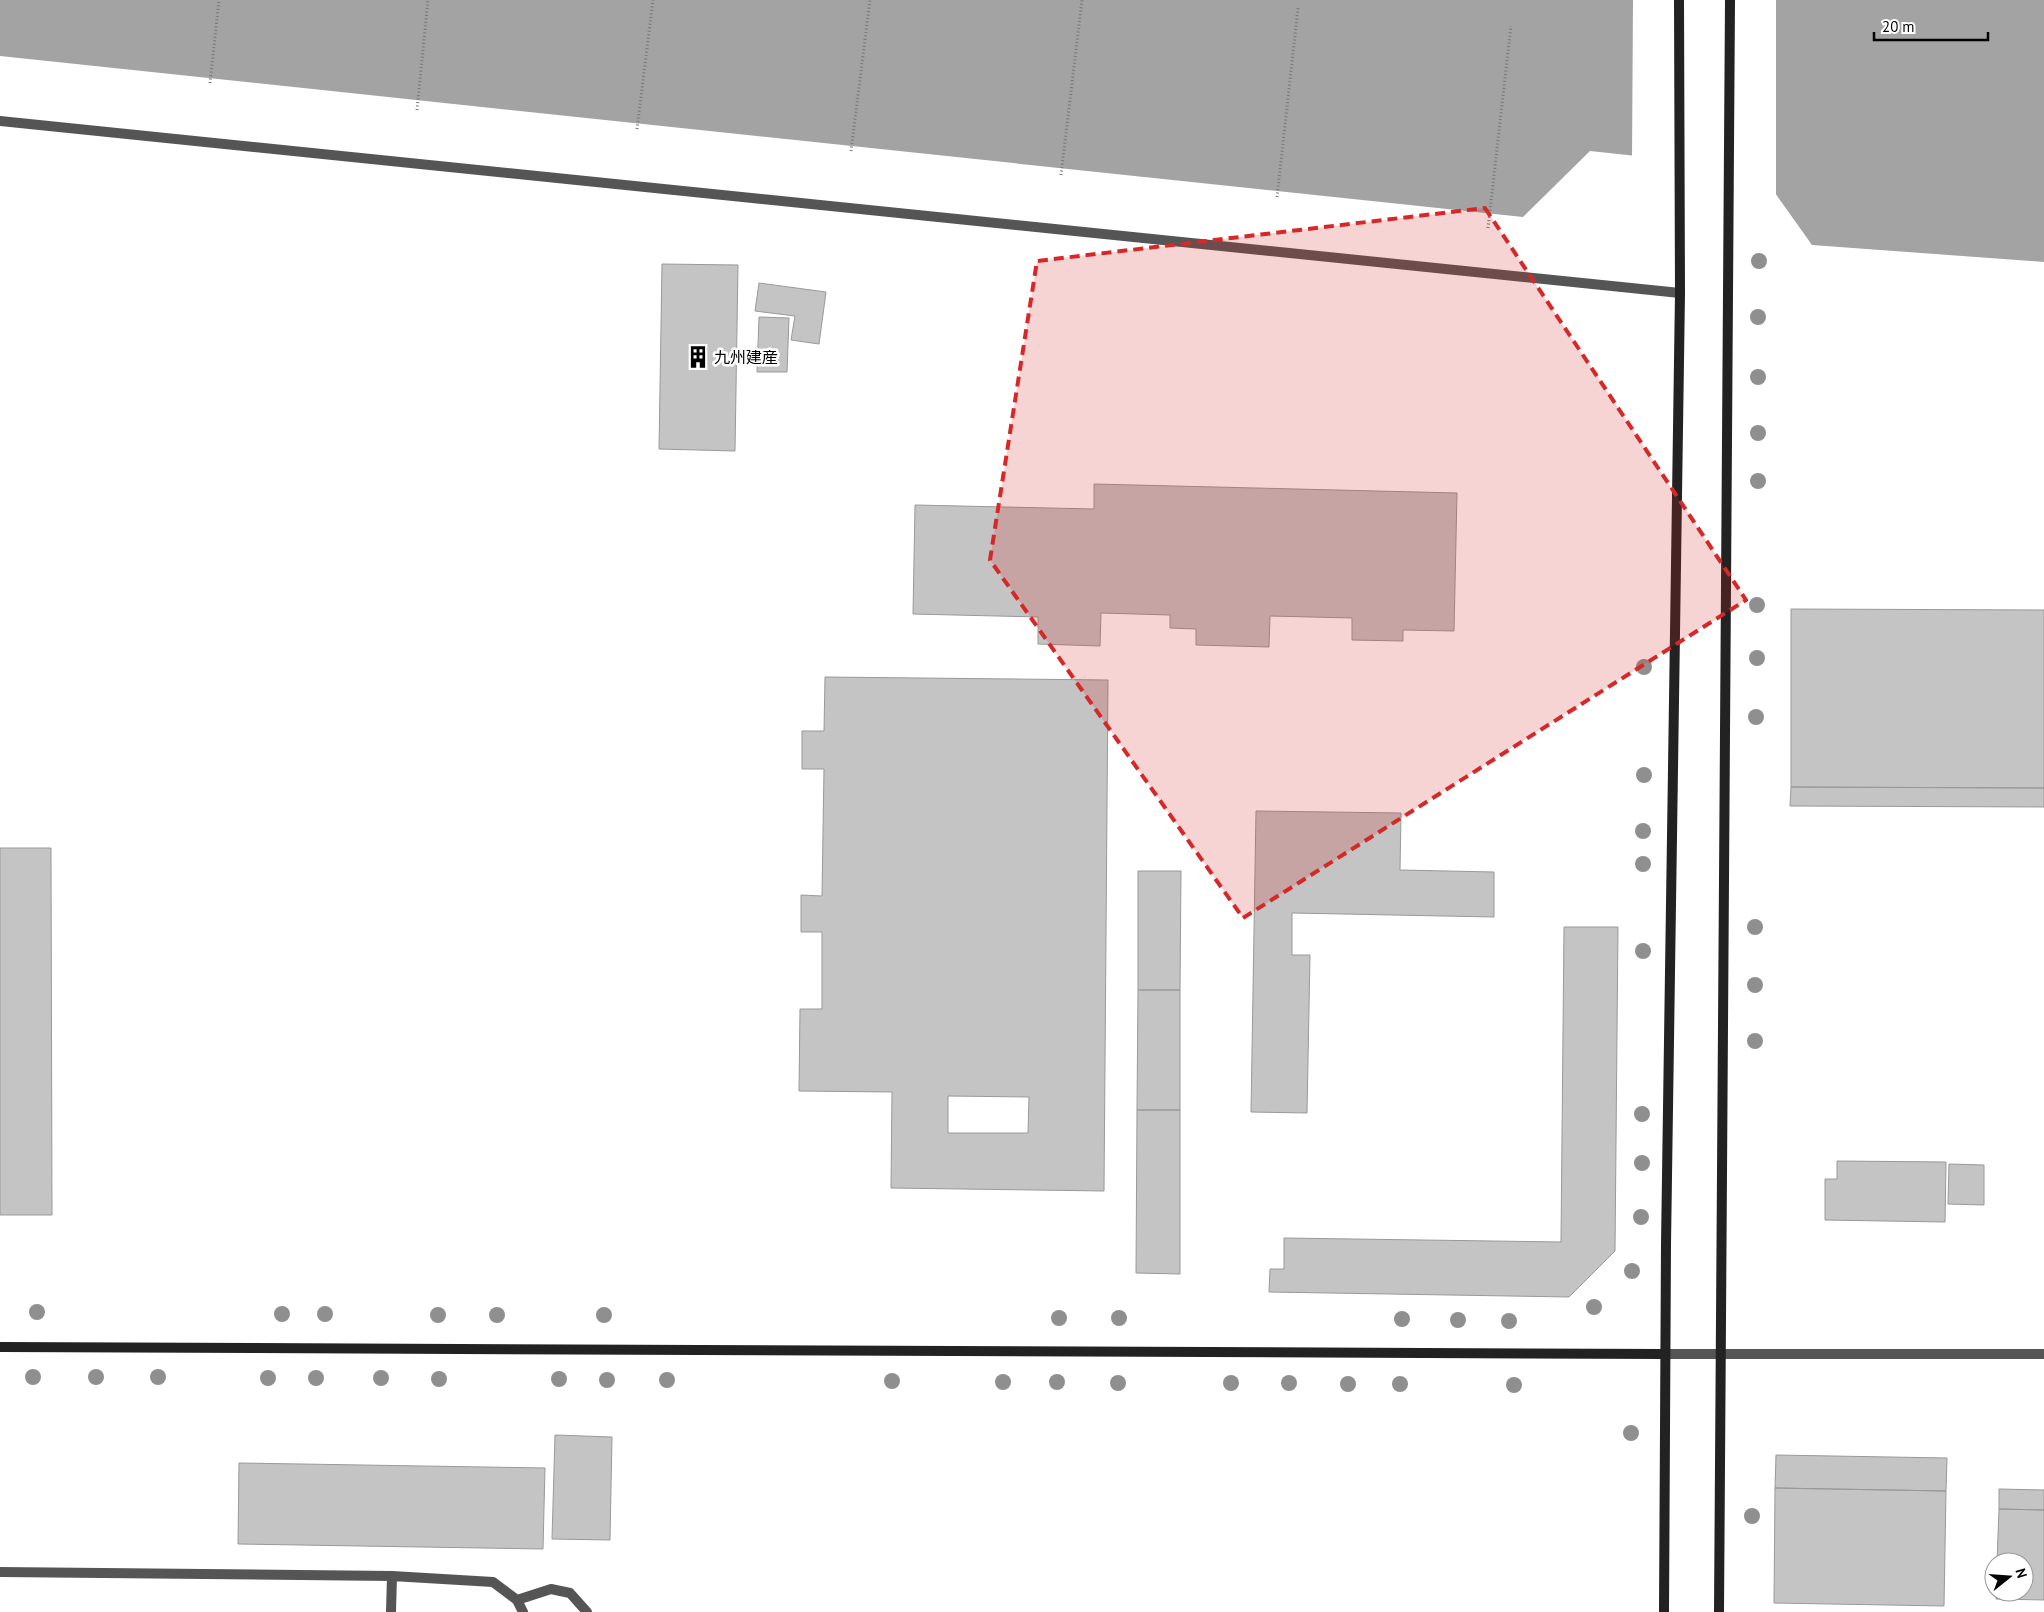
<svg xmlns="http://www.w3.org/2000/svg" width="2044" height="1612" viewBox="0 0 2044 1612" font-family="'PT Sans','Noto Sans JP',sans-serif">
<rect width="100%" height="100%" fill="#fff"/>
<path fill="#a3a3a3" d="M0,0H2044V262L1812,245L1758,169L1590,151L1523,217L0,56Z"/>
<path fill="#fff" d="M1633,0H1776V198L1757,171L1632,158Z"/>
<path fill="#c4c4c4" stroke="#999" fill-rule="evenodd" d="M662,264L738,265L735,451L659,449Z
M759,283L826,292L819,344L791,340L795,316L755,311Z
M759,317L789,318L787,372H757Z
M1094,484L1457,493L1454,631L1403,630V641L1352,640V618L1270,616L1269,647L1196,645V629L1170,628V615L1101,613L1100,646L1038,644V617L913,614L915,505L1094,509Z
M1791,609L2044,610V788L1791,787Z
M825,677L1108,680L1104,1191L891,1188L892,1092L799,1091L800,1009H822V932H801V895L822,896L824,769H802V731H824ZM948,1096L1029,1097L1028,1133H948Z
M1791,787L2044,788V807L1790,806Z
M1256,811L1401,813L1400,870L1494,872V917L1292,913V955H1310L1307,1113L1251,1112Z
M0,848H51L52,1215H0Z
M1138,871H1181L1180,990H1138Z
M1564,927H1618L1615,1251L1569,1297L1269,1292L1270,1269H1284V1238L1561,1242Z
M1138,990H1180V1110H1137Z
M1137,1110H1180V1274L1136,1273Z
M1837,1161L1946,1162L1945,1222L1825,1220V1179H1837Z
M1949,1164L1984,1165V1205L1948,1204Z
M555,1435L612,1437L610,1540L552,1539Z
M1776,1455L1947,1458L1946,1491L1775,1488Z
M239,1463L545,1468L543,1549L238,1544Z
M1775,1488L1946,1491L1944,1606L1774,1603Z
M1999,1489L2044,1490V1510L1999,1509Z
M1999,1509L2044,1510V1600L1996,1599V1592H2024V1562H1997Z"/>
<g fill="none" stroke-linecap="round" stroke-linejoin="round">
<path stroke="#777" stroke-width="3" stroke-dasharray="1 2.5" stroke-linecap="butt" d="M210,83L219,0
M417,110L428,0
M637,129L653,0
M851,151L870,0
M1061,175L1082,0
M1277,197L1298,8
M1488,228L1511,26"/>
<path stroke="#555" stroke-width="10" d="M0,1572L392,1576L493,1582L517,1600L523,1612
M517,1600L551,1589L570,1593L587,1612
M391,1612L392,1576"/>
<path stroke="#555" stroke-width="10" d="M0,121L1680,293
M1665,1354H2044"/>
<path stroke="#222" stroke-width="10" d="M0,1347L1665,1354
M1664,1612L1666,1244L1680,293L1679,0
M1719,1612L1730,0"/>
</g>
<g fill="#8f8f8f">
<circle cx="1759" cy="261" r="8"/>
<circle cx="1758" cy="317" r="8"/>
<circle cx="1758" cy="377" r="8"/>
<circle cx="1758" cy="433" r="8"/>
<circle cx="1758" cy="481" r="8"/>
<circle cx="1757" cy="605" r="8"/>
<circle cx="1757" cy="658" r="8"/>
<circle cx="1644" cy="667" r="8"/>
<circle cx="1756" cy="717" r="8"/>
<circle cx="1644" cy="775" r="8"/>
<circle cx="1643" cy="831" r="8"/>
<circle cx="1643" cy="864" r="8"/>
<circle cx="1755" cy="927" r="8"/>
<circle cx="1643" cy="951" r="8"/>
<circle cx="1755" cy="985" r="8"/>
<circle cx="1755" cy="1041" r="8"/>
<circle cx="1642" cy="1114" r="8"/>
<circle cx="1642" cy="1163" r="8"/>
<circle cx="1641" cy="1217" r="8"/>
<circle cx="1632" cy="1271" r="8"/>
<circle cx="1594" cy="1307" r="8"/>
<circle cx="37" cy="1312" r="8"/>
<circle cx="282" cy="1314" r="8"/>
<circle cx="325" cy="1314" r="8"/>
<circle cx="438" cy="1315" r="8"/>
<circle cx="497" cy="1315" r="8"/>
<circle cx="604" cy="1315" r="8"/>
<circle cx="1059" cy="1318" r="8"/>
<circle cx="1119" cy="1318" r="8"/>
<circle cx="1402" cy="1319" r="8"/>
<circle cx="1458" cy="1320" r="8"/>
<circle cx="1509" cy="1321" r="8"/>
<circle cx="33" cy="1377" r="8"/>
<circle cx="96" cy="1377" r="8"/>
<circle cx="158" cy="1377" r="8"/>
<circle cx="268" cy="1378" r="8"/>
<circle cx="316" cy="1378" r="8"/>
<circle cx="381" cy="1378" r="8"/>
<circle cx="439" cy="1379" r="8"/>
<circle cx="559" cy="1379" r="8"/>
<circle cx="607" cy="1380" r="8"/>
<circle cx="667" cy="1380" r="8"/>
<circle cx="892" cy="1381" r="8"/>
<circle cx="1003" cy="1382" r="8"/>
<circle cx="1057" cy="1382" r="8"/>
<circle cx="1118" cy="1383" r="8"/>
<circle cx="1231" cy="1383" r="8"/>
<circle cx="1289" cy="1383" r="8"/>
<circle cx="1348" cy="1384" r="8"/>
<circle cx="1400" cy="1384" r="8"/>
<circle cx="1514" cy="1385" r="8"/>
<circle cx="1631" cy="1433" r="8"/>
<circle cx="1752" cy="1516" r="8"/>
</g>
<path fill="#d62828" fill-opacity="0.2" stroke="#d62828" stroke-width="4" stroke-dasharray="10 6" stroke-linejoin="round" d="M1485,208L1746,600L1243,918L990,560L1037,261Z"/>
<defs>
<symbol id="building-bare" viewBox="-9 -9 18 18"><path d="M-4-6H4V6H1V3H-1V6H-4ZM-2.5-4.3h1.7v1.8h-1.7ZM.8-4.3h1.7v1.8H.8ZM-2.5-1h1.7V.8h-1.7ZM.8-1h1.7V.8H.8Z" fill="#000" stroke="#fff" stroke-width="2.5" paint-order="stroke"/></symbol>
</defs>
<g fill-rule="evenodd">
<use href="#building-bare" x="682" y="341" width="32" height="32"/>
</g>
<g text-anchor="middle" stroke-width="5" stroke-linejoin="round" paint-order="stroke">
<g font-size="16" fill="#000" stroke="#fff" text-anchor="start">
<text x="714" y="363">九州建産</text>
</g>
</g>
<g transform="translate(2009 1577) rotate(73)"><circle r="24" fill="#ffffff" stroke="#999999"/>
<path d="M0-4L9 19L0 12L-9 19Z" fill="#000000"/>
<text y="-8" font-size="14" font-weight="bold" text-anchor="middle" fill="#000000">N</text>
</g>
<path d="M1874 32v8h114v-8" fill="none" stroke="#000000" stroke-width="2.5"/>
<text x="1882" y="32" font-size="15" fill="#000000" stroke="#ffffff" stroke-width="4" paint-order="stroke">20 m</text>
</svg>
